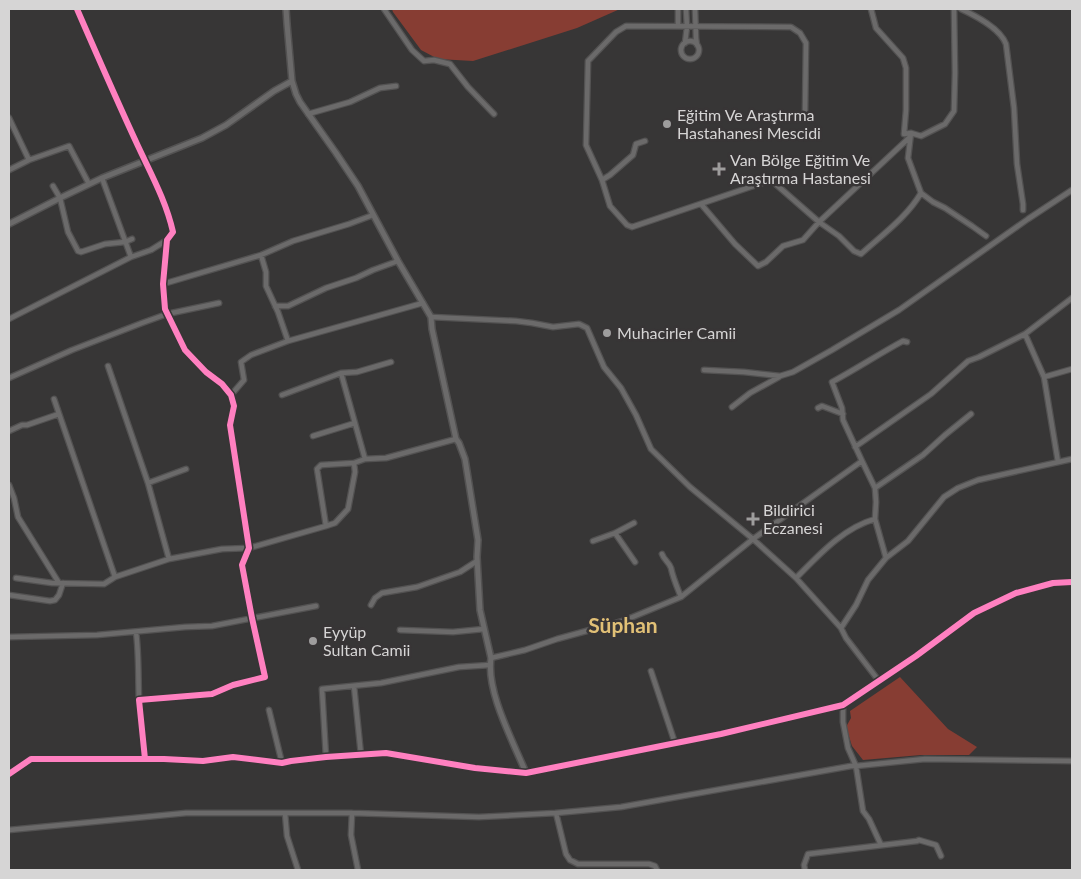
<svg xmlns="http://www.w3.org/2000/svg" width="1081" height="879" viewBox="0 0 1081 879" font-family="Lato,sans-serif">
<rect width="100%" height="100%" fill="#373636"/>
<path fill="#873d33" d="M392,9H620L577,28L473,61L438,59L421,50L393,12Z
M900,677L948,729L977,747L969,755H921L863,760L852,746L846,727L851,718L850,711Z"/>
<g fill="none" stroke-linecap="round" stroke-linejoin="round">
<defs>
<path id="minor" d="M77,9C97,55 117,101 138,146C151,174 166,201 173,232L167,240L163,284L165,309L185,350L206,372L222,384L231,395L234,406L230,425L249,548L242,565L252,618L265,677L233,685L212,694L139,700L145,759
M384,9L412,50L424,61L434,60L450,64L468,87L494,114
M695,9L696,38L697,45
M871,9L876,28L903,58L906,68V110L904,134L911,133L908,158L921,193L933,202L945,208L972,226L986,236
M961,9C976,16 1000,28 1006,44L1014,108L1017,164L1023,204V210
M678,26V9
M681 50a9 9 0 1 1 18 0a9 9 0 1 1-18 0Z
M685,43L687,27L686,9
M308,114L350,102L380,88L396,86
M805,114L806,43L800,33L791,27L626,26L616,32L588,61L586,145L602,180L610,206L627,225L632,227L771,180L819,222L839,236L854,251L861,254C882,235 907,217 921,193
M9,118L29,160
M911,133L921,136L945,124L954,111L955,73L954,9
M9,170L29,160L69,146L89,184
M102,178L131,257
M602,180L610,175L633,155L636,144L645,141
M53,186L60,198L68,232L78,251L81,252L105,244L125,242L132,239
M701,204L735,244L758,266L766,262L783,246L803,240L819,222L910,137
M261,255L266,272V286L278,312L288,341
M163,284L261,255L293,241L349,224L373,215
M275,306H288L326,288L356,278L373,270L398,261
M431,317L516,321L532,323L553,327L579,324L587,328L604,367L621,388L636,415L651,449L690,487L753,539L796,578L841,628
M9,319L131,257L151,250L167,240
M1025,334L1044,377L1058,462
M108,366L148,483L169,559
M704,370L744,372L780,376L793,372L832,350L899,310L1028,219L1072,190
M1044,377L1072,369
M9,378L72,350L142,323L167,314L219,303
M231,395L244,380L241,362L251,355L288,341L423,303
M282,395L341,373L357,372L391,362
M54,399L115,577
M732,407L750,393L779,377
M818,408L822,406L843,414
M9,431L22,425H27L59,414
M313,436L355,423
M855,447L931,394L968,361L979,357L1025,334L1072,298
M365,459L386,458L456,439
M148,483L186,469
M9,485L14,498L18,517L59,583
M875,488L923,455L945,435L971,414
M326,526L317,469L321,465L354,463
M615,533L635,562
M593,541L615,533L634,523
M662,554C664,560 669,562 671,568C673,578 677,587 681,597
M886,558L875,519L876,502L875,488L862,461L843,420L842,408L832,382C856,369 879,354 903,341L907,342
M16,578L52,583L104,584L115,577L169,559L222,549L249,548L326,526L335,523L348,509L355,472L354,463L365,459L341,373
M796,578C819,555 843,528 875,519
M9,595L50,601L55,600L59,595L63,583
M371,605L375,598L382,593L417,587L460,572L477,561
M400,630L453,632L484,629
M136,632C139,654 138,677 139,700
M9,637L97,635L185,627L212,626L316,606
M491,658L525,650L557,639L623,621L681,597L753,539L862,461
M651,671L675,743
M879,681L846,638L841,628L856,605L868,580L886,558L908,541L944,497L958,488L978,480L1072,459
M354,686L361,755
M843,705V722L848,748L856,766L863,811L869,819L881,845
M269,710L282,763
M326,757L322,689L381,683L459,667L490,665
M285,813L287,836L298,870
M352,813L351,835L358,870
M556,813L566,854L570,860L578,864H649L655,866L657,870
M9,830L186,813H352L479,817L556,813L621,807L851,766H856L925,759L1072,761
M805,870L804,865L808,854L917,841L919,840L936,845L941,856"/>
<path id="tertiary" d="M286,9L287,24L292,81L296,94L300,102L336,153L358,186L398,261L431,317L432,329L456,439L459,443L465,459L478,540L477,557L480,610L491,658C486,692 513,741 526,773
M9,224L60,198L102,178L202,138L226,125L274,91L292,81
M9,774L31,759H164L203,761L233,757L282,763L291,761L326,757L386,753L475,768L526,773L721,734L843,705L916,656L974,613L1016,593L1053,583L1072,582"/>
</defs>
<use href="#minor" stroke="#535252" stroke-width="7"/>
<use href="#tertiary" stroke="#535252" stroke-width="8"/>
<use href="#minor" stroke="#6b6a6a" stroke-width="4.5"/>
<use href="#tertiary" stroke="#6b6a6a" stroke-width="5"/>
<defs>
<path id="cycleway" d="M77,9C97,55 117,101 138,146C151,174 166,201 173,232L167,240L163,284L165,309L185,350L206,372L222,384L231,395L234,406L230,425L249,548L242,565L252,618L265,677L233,685L212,694L139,700L145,759
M9,774L31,759H164L203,761L233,757L282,763L291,761L326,757L386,753L475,768L526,773L721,734L843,705L916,656L974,613L1016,593L1053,583L1072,582"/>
</defs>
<use href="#cycleway" stroke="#383536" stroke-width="9"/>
<use href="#cycleway" stroke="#ff80c0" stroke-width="6"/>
</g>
<g fill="#9e9d9d" stroke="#383536" stroke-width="2">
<circle cx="667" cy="124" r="5"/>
<path d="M716.5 161.5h5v5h5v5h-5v5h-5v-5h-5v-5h5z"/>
<circle cx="607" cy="333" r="5"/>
<path d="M750.5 511.5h5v5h5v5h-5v5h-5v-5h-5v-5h5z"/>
<circle cx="313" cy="641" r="5"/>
</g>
<g text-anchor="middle" stroke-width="5" stroke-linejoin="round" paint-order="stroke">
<g font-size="16" fill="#d6d5d5" stroke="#383536" text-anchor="start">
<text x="677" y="121">Eğitim Ve Araştırma<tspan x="677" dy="18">Hastahanesi Mescidi</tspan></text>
<text x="730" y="166">Van Bölge Eğitim Ve<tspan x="730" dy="18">Araştırma Hastanesi</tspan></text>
<text x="617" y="339">Muhacirler Camii</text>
<text x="763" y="516">Bildirici<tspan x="763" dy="18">Eczanesi</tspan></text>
<text x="323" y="638">Eyyüp<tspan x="323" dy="18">Sultan Camii</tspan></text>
</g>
<g font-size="21" font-weight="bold" fill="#e1c076" stroke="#383536">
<text x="623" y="633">Süphan</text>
</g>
</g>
<rect width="1081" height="879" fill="none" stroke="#d6d5d5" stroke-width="20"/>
</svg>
